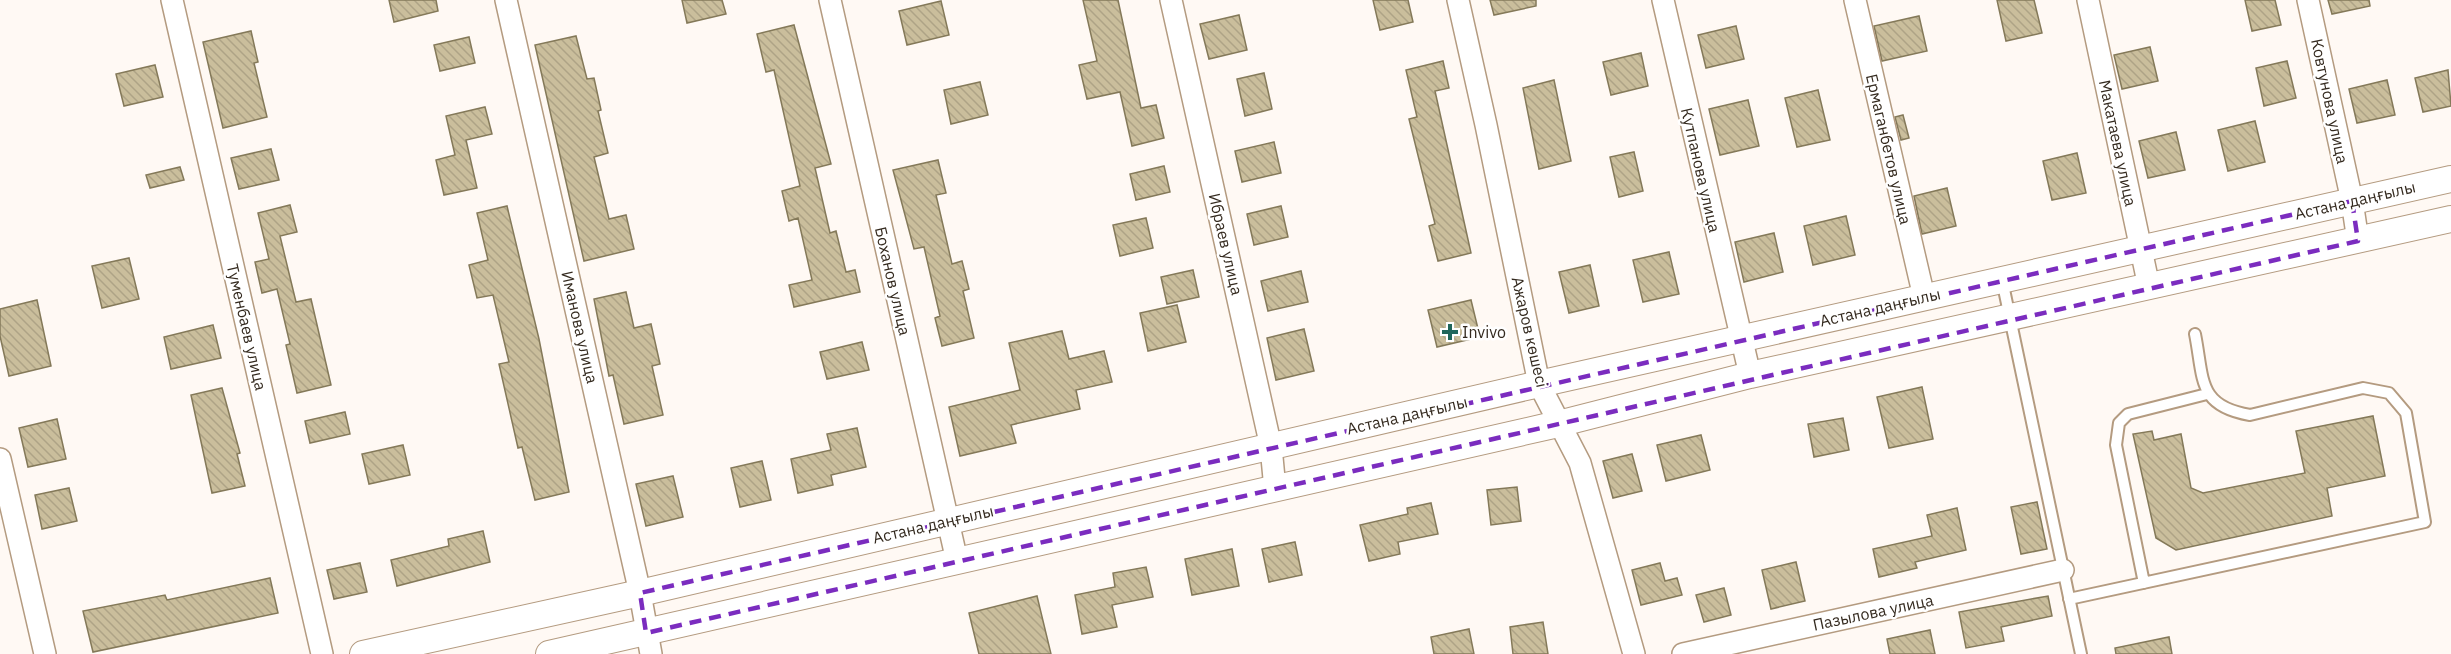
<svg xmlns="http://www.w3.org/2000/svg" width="2451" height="654" viewBox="0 0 2451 654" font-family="'IBM Plex Sans',sans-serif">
<defs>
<pattern id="building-back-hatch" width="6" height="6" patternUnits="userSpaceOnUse" patternTransform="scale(1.5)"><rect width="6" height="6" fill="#cabe9c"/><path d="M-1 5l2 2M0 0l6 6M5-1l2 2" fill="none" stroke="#aea386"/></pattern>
</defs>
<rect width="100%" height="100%" fill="#fff9f4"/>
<path fill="url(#building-back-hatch)" stroke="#847959" stroke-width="1.5" d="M389,0H436L438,11L394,22Z
M682,0H722L726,14L687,23Z
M1083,0H1118L1141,108L1156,105L1164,138L1132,146L1120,92L1087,99L1079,65L1097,61Z
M1373,0H1408L1413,22L1380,30Z
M1490,0H1536V6L1494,15Z
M1997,0H2034L2042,33L2006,41Z
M2245,0H2275L2281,25L2252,31Z
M2328,0H2369L2370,6L2332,14Z
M941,1L949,35L907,45L899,11Z
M1239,15L1247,50L1209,59L1200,24Z
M1919,16L1927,51L1882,61L1874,26Z
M794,25L831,164L815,168L830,233L836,231L846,272L855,270L860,292L794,307L789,285L812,280L798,218L789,221L782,191L800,186L774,70L766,72L757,34Z
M1736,26L1744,59L1706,68L1698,35Z
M251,31L258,62L254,63L267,117L223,128L203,42Z
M576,36L587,79L594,78L601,110L598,111L608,153L594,157L609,219L626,215L634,249L584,261L535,45Z
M469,37L475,63L440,71L434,45Z
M2150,47L2158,81L2122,89L2114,55Z
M1641,53L1648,86L1611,95L1603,62Z
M1443,61L1449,88L1435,91L1471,253L1438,261L1429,226L1435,224L1409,119L1417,117L1406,70Z
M2287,61L2296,98L2264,106L2256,68Z
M155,65L163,97L124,106L116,74Z
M2448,70L2451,106L2423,112L2415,78Z
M1264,73L1272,109L1245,116L1237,79Z
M1554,80L1571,161L1539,169L1523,88Z
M2387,80L2395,115L2357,123L2349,89Z
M980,82L988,115L951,124L944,90Z
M1818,90L1830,140L1797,147L1785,98Z
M1748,100L1759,146L1720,155L1709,109Z
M485,107L492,134L466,140L477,188L444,195L436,160L455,155L446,116Z
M1903,115L1909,138L1901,140L1895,117Z
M2255,121L2265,162L2228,171L2218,130Z
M2176,132L2185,170L2148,178L2139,141Z
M1274,142L1281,173L1242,182L1235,151Z
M271,149L279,180L239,189L231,158Z
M1634,152L1643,191L1619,197L1610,157Z
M2077,153L2086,193L2052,200L2043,161Z
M938,160L946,193L936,195L952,264L962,261L969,289L963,291L974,338L942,346L935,318L940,316L924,247L914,249L893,170Z
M1164,166L1170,192L1136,200L1130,174Z
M180,167L184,180L150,188L146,175Z
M1947,188L1956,226L1922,234L1914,196Z
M290,205L297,232L280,236L296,302L311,299L331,385L297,393L286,345L290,344L277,289L262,293L255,262L269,259L258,213Z
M507,206L539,339L569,492L535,500L522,447L518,448L499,364L509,362L493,295L477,298L469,265L488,260L477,213Z
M1281,206L1288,237L1254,245L1247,214Z
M1846,216L1855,255L1813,265L1804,226Z
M1146,218L1153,248L1120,256L1113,225Z
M1774,233L1783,272L1744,282L1735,242Z
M1669,252L1679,294L1643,302L1633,260Z
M129,258L139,299L102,308L92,266Z
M1590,265L1599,306L1569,313L1559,272Z
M1193,270L1199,297L1167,304L1161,277Z
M1301,271L1308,302L1268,311L1261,281Z
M626,292L634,328L651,324L660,364L652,366L663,415L624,424L613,375L609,376L594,299Z
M37,300L51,366L9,376L0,336V309Z
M1471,300L1480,337L1437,347L1428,310Z
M1177,305L1186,342L1148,351L1140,313Z
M213,325L221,358L171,369L164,337Z
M1304,329L1314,371L1276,380L1267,338Z
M1062,331L1069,359L1104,351L1112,382L1076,390L1080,409L1011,425L1016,443L960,456L949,407L1020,390L1009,343Z
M862,342L869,370L827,379L820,352Z
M1922,387L1933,439L1889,448L1877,397Z
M222,388L240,453L237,454L245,486L212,493L191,395Z
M345,412L350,434L310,443L305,421Z
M2373,416L2385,476L2327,488L2332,516L2176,550L2156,538L2133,434L2152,431L2154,440L2181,434L2191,488L2203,493L2305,473L2296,431Z
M1843,418L1849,450L1814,457L1808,424Z
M57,419L66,459L28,467L19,428Z
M857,428L866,467L831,475L833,485L798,493L791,459L831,450L827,434Z
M1701,435L1710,470L1666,481L1657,445Z
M403,445L410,475L369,484L362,454Z
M1632,454L1642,491L1613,498L1603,461Z
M762,461L771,500L740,507L731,468Z
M673,476L683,517L646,526L636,484Z
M1517,487L1521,521L1491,525L1487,490Z
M69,488L77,521L42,529L35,495Z
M2037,502L2047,549L2021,554L2011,507Z
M1431,503L1438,534L1398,542L1400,554L1369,561L1360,525L1408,514L1407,508Z
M1957,508L1966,550L1915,562L1917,568L1879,577L1873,549L1932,536L1927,515Z
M483,531L490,562L397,586L391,560L449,546L448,539Z
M1295,542L1302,575L1269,582L1262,549Z
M1232,549L1239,586L1192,595L1185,559Z
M1796,562L1805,601L1771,609L1762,570Z
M360,563L367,592L334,599L327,570Z
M1660,563L1665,581L1677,578L1682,595L1641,605L1632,570Z
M1146,567L1153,597L1112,605L1117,627L1082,634L1075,595L1115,587L1113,573Z
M270,578L278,613L93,652L83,611L165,595L167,600Z
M1724,588L1731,615L1704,622L1696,595Z
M1037,596L1051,654H979L969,613Z
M2048,596L2052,616L2001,627L2004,641L1966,648L1959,612Z
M1543,622L1548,654H1513L1510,627Z
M1469,629L1474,654H1434L1431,637Z
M1930,630L1935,654H1890L1887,639Z
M2169,637L2172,654H2116L2115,648Z"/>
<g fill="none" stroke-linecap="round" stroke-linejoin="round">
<defs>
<path id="service" d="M2002,280L2081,654
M2144,583L2116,445L2119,423L2128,414L2207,394
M2069,599L2425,522L2406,413L2389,393L2363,388L2250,415C2197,406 2204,379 2195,334"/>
<path id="minor" d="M172,0L322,654
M506,0L640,593L651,654
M830,0L957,561
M1171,0L1271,447L1275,489
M1458,0L1486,125L1539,384L1580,463L1634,654
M1663,0L1750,375
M1855,0L1924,297
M2088,0L2149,287
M2308,0L2352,201L2358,241
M0,459L45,654
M1683,654L2063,570"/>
<path id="tertiary" d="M363,654L640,593L1539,384L2451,179
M549,654L1558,424L1750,375L2451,219"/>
</defs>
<use href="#service" stroke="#b49b80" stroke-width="14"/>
<use href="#minor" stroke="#b49b80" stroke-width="24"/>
<use href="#tertiary" stroke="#b49b80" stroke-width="28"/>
<use href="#service" stroke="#fff" stroke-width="10"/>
<use href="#minor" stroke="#fff" stroke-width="21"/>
<use href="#tertiary" stroke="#fff" stroke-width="26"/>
</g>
<path fill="none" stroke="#7b2cbf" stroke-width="4.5" stroke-dasharray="12 8" stroke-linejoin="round" d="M2352,201L2358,241L646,633L640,593Z"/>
<path fill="#1f665b" stroke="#fff" stroke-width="2" d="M1447 323h6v6h6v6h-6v6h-6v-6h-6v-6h6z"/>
<g text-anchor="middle" stroke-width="5" stroke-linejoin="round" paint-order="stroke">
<g font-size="16" fill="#342a1f" stroke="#fff">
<text transform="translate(2330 101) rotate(78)" y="6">Ковтунова улица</text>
<text transform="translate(2118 143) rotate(78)" y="6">Макатаева улица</text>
<text transform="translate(1889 149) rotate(77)" y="6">Ермаганбетов улица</text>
<text transform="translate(1701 170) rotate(77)" y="6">Кутпанова улица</text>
<text transform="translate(2355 200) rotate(-13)" y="6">Астана даңғылы</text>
<text transform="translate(1226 244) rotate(77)" y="6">Ибраев улица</text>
<text transform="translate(893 281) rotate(77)" y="6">Боханов улица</text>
<text transform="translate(1880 307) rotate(-13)" y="6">Астана даңғылы</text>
<text transform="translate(247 327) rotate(77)" y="6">Туменбаев улица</text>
<text transform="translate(580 327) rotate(77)" y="6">Иманова улица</text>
<text transform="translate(1530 332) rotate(77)" y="6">Ажаров көшесі</text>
<text transform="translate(1407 415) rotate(-13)" y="6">Астана даңғылы</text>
<text transform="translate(933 524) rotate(-13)" y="6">Астана даңғылы</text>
<text transform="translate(1873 612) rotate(-12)" y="6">Пазылова улица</text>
</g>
<g font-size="16" fill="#342a1f" stroke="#fff" text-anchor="start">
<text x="1462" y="338">Invivo</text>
</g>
</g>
</svg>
